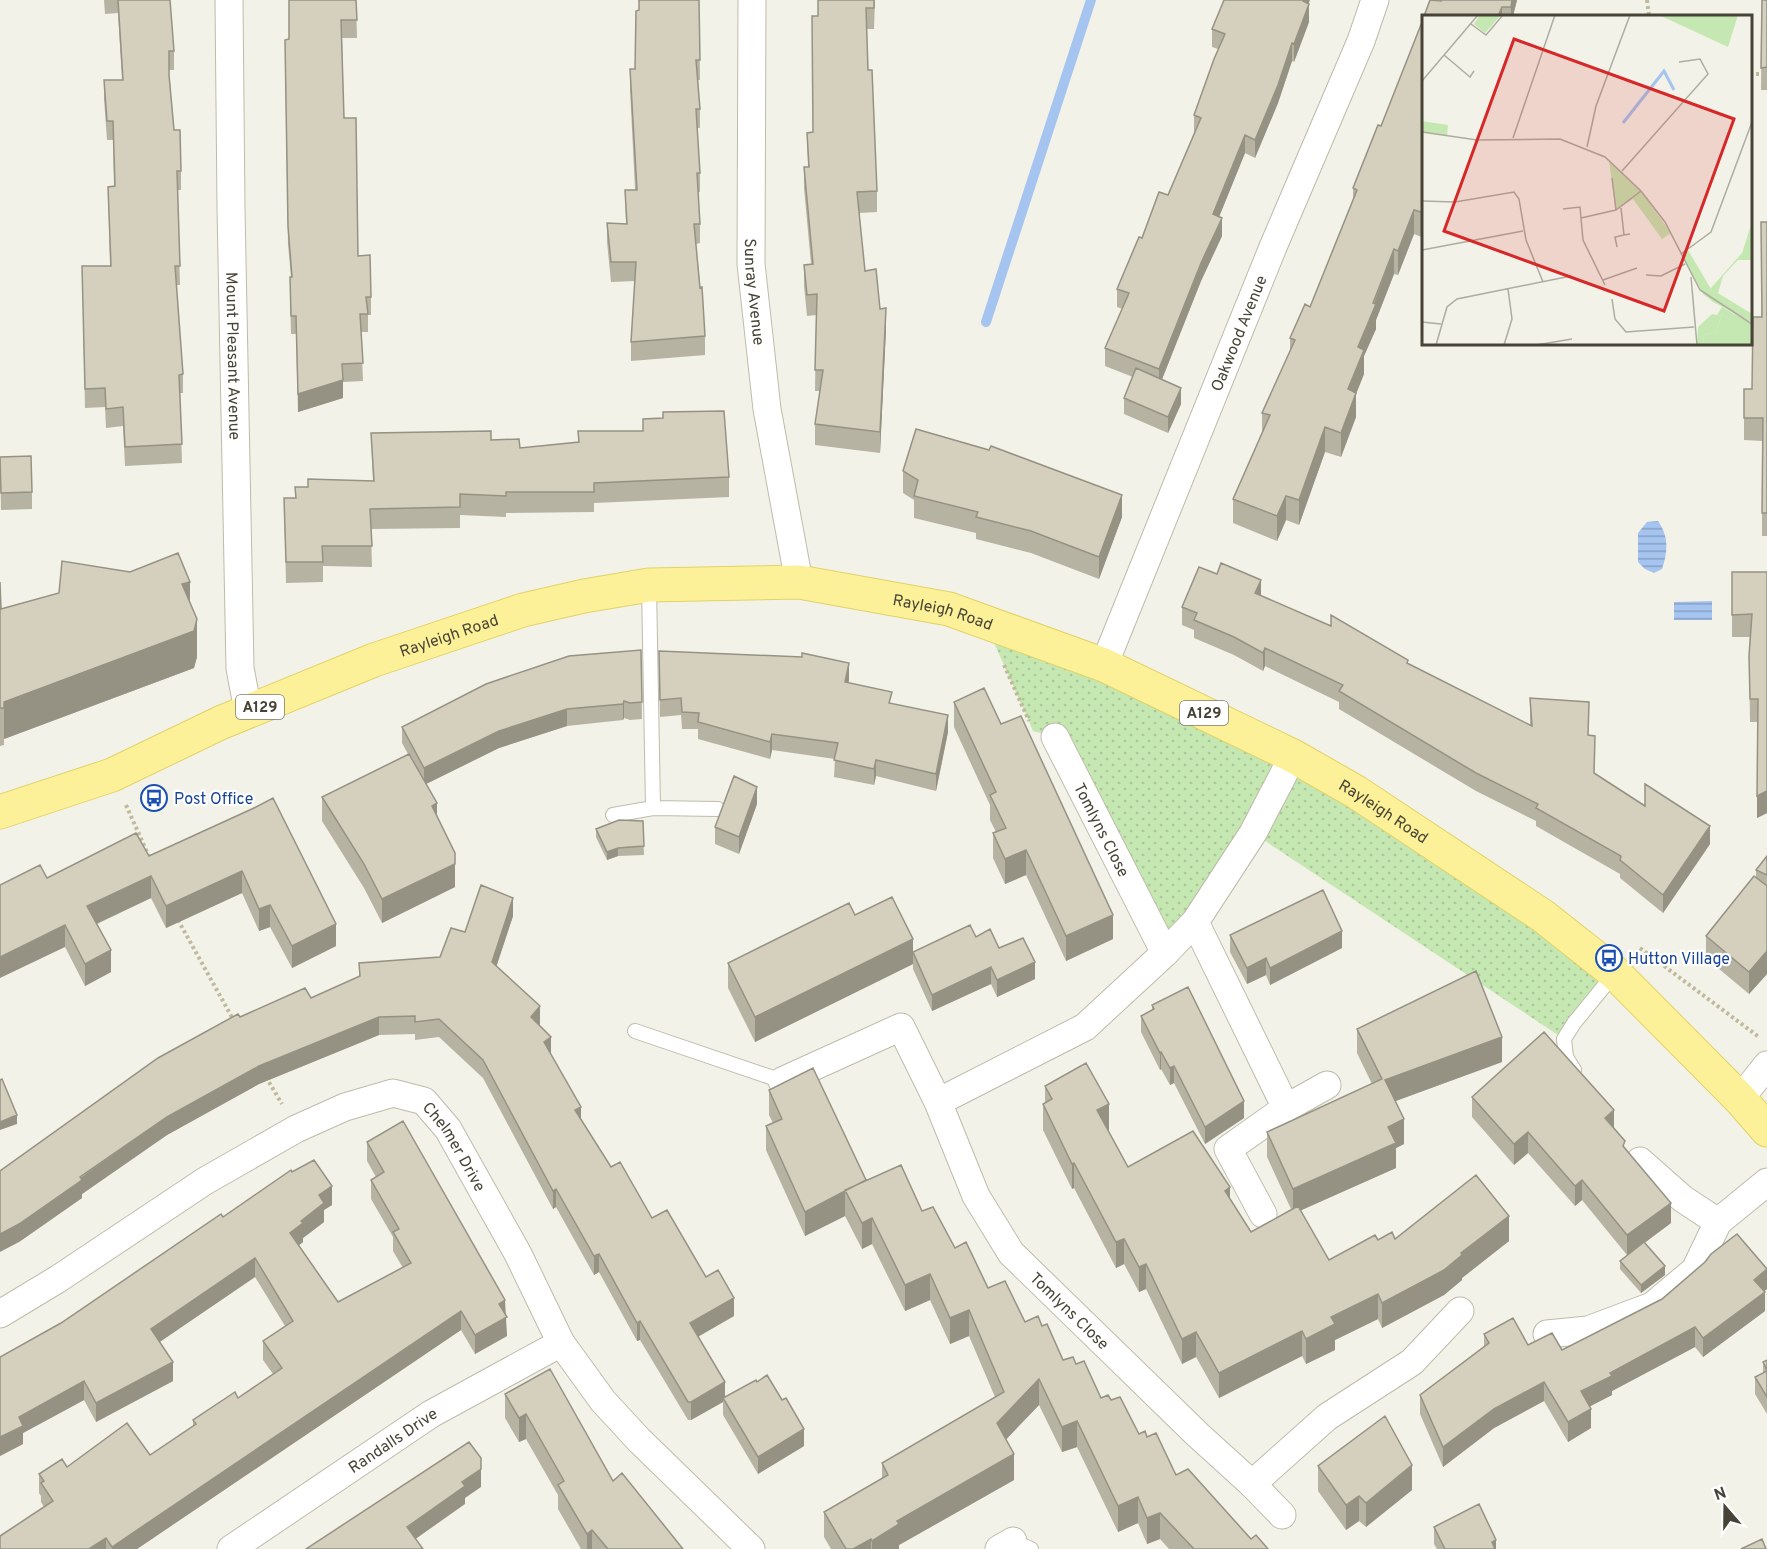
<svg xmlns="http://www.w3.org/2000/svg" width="1767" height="1549" viewBox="0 0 1767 1549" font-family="Overpass,sans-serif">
<defs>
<pattern id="grass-dots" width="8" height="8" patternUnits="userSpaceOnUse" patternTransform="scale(1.5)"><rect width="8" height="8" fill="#c5e7b1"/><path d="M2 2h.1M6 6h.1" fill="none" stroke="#abc799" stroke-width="1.8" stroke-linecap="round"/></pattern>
<pattern id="water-rules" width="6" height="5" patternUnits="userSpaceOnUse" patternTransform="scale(1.5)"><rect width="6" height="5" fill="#a5c4ef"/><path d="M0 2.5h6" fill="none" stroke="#88a1c2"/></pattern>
</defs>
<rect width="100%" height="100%" fill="#f3f2e8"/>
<path fill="url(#grass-dots)" d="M985,622L1293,756L1615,973L1564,1039L1253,833L1165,953L1056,737L1033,731Z"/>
<path fill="url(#water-rules)" d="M1658,521C1669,536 1668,552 1662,569L1654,573L1645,569L1638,562V533L1647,522Z
M1712,601V620H1674V602Z"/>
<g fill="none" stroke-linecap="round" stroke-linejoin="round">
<path stroke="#a5c4ef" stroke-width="10" d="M986,322L1091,0"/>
<defs>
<path id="lane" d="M649,585L653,808
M613,815L653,808L718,809
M635,1031L782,1081
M1574,1070L1566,1057L1564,1039L1574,1023L1615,973
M1013,1541L1031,1549"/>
<g id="street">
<path id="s1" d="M229,0L231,208L240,668L248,711"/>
<path id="s2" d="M752,0L751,264L767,409L799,582"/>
<path id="s3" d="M1104,665L1273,247L1361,41L1375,0"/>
<path id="s4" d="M1055,737L1165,953"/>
<path d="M1195,922L1286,1108L1327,1085"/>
<path id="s5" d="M782,1081L901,1027L938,1102L976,1196L1011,1253L1198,1435L1252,1484L1282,1515"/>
<path d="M1740,1099L1767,1065"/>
<path d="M938,1102L1085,1027L1165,953L1195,922L1253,833L1293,756"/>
<path d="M1640,1161L1683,1199L1718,1222"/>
<path d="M1263,1214L1228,1149L1286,1108"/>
<path id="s6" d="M0,1314L58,1279L205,1181L296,1129L345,1107L393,1093L424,1101L448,1129L518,1254L561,1343L603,1401L639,1440L751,1549"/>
<path d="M1547,1334L1588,1330L1652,1306L1695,1270L1718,1222L1767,1182"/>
<path d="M1252,1484L1327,1417L1412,1362L1460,1311"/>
<path id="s7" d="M231,1549L431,1414L561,1343"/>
<path d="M999,1549L1013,1541"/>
</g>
<g id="primary">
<path id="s8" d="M0,812L112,775L220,723L374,660L523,610L584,596L649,585L799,582L949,609L1104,665L1293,756L1356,792L1543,916L1615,973L1740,1099L1767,1130"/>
</g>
</defs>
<use href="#lane" stroke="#bfbbaa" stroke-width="16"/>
<use href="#street" stroke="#bfbbaa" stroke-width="29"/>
<use href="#primary" stroke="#e2d267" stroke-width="35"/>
<path stroke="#c0ba9c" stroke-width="4" stroke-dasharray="3 3" stroke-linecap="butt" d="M1647,0L1649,16
M1750,74H1767
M1004,665L1029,721
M126,805L150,859
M178,920L234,1021
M1640,948L1759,1037
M266,1077L282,1104"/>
<use href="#lane" stroke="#fff" stroke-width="14"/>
<use href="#street" stroke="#fff" stroke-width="27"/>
<use href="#primary" stroke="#fcf198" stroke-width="33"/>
</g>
<path fill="#b7b3a3" d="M104,0H178H170L174,51V70H169L174,130L181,171V190H177L180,285H176L183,374V393H180L182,463L125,466L123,426L106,428L105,407L85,408L82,266H110L108,187L114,186L113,140H107L104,99V80H122L118,13L105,14Z
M356,0L357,38H342L344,118L358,256L371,297V315H368V332H361L363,381L343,382V398L298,412L296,334H291L290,295L291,277L288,244L285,58L289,39Z
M699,0L700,80H698L700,109V128H697L700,173V192H698L700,224V243L696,244L705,336V355L631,361V342L635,281L611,282L607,242V223L626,224L625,190H635L630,89V69H635L639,10Z
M875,0L874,29H867L868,70L877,191V212L859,213L865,271L880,309L886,329L880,453L815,445V424L820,391H815L816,315L807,316L804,286V265L811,264L804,188V167H808L807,133L813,132L818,16Z
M1517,0L1513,16H1424L1441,1Z
M1762,0H1767V90H1761Z
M1309,4V22L1294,62L1292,61L1278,103L1255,158L1245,153L1219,216L1222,236L1201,281L1162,379L1181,404L1168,433L1124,414V398L1133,377L1105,366V348L1123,309L1117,307V289L1142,238L1168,195L1194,133V115L1218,49L1212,47V29Z
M1424,17V238L1414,234L1398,275L1394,274L1376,320V329L1364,356V374L1356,394V417L1341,457L1325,452L1299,525L1286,520L1277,541L1233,523V499L1262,434V413L1290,352V338L1310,307L1353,202V188L1381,126Z
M1767,222V536H1762V441L1744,440V389H1752L1761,317Z
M578,431L729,477V497L594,503V512L506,513V517L460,515V528L371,529L372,567L323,566V582L286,583L284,498H295V487H308V479L373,481L371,433L491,440L520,448L578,442Z
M0,457L32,492V509L1,510Z
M903,471L1122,517L1099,579L1031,553L976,539V533L914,518V500L903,493Z
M1732,572H1767V813L1757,818L1758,722H1750L1749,656L1750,637H1732Z
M1217,574L1261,596L1408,664L1530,725V698L1588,735L1595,754L1594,773L1645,806L1710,844L1663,913L1620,878V874L1536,826V821L1476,791L1339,709V702L1265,666L1263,671L1234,655L1194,638V630L1182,625V607Z
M0,582L1,609L190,602L197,657L194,668L4,739V745L0,746Z
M641,650L642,719L630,720L624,718L623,720L567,726L499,748L426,784L437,816L455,887L382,923L364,888L322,821V797L408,754L402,743V727Z
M659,651L849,680L848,682L948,732L936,791L876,776L874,785L834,777L835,759L772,750L770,759L698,739V729H682L681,715L660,717Z
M954,702L1001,724L1113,939L1066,961L1026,875L1005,884L993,858V833L996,832L990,820V805L954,727Z
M757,804L739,854L715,844V827Z
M254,808L336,946L292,968L270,927L259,931L242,893L166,928L151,898L97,924L111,972L85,986L65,947L47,878L149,856Z
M643,821L644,855L618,856L607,860L596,837V829Z
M1767,856V974L1749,994L1706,958V936L1756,877V870Z
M855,915L913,964L755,1042L728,988V963Z
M513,916L496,966L540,1024L539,1025L551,1054L581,1119L611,1167L652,1218L706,1277L734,1316L698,1337L725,1397L804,1446L758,1474L723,1415V1402L691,1420H688L640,1340L637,1341L599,1272L594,1275L556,1207L553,1209L483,1078L439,1037L415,1040V1034L379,1035L259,1084L167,1135L82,1194V1198L19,1242L240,1017L311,998L359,977V963L440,957L465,932Z
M1230,935L1342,948L1270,985L1266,975L1247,984L1230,952Z
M976,937L999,948L1035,979L997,997L991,984L932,1011L913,969V952Z
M1152,1005L1244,1118L1205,1144L1174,1083L1170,1085L1161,1069L1160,1070L1141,1032V1016L1152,1010Z
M1357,1029L1502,1062L1395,1101L1404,1144L1396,1148V1168L1300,1210L1329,1260L1378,1240L1395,1239L1509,1241L1462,1278V1280L1444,1295L1382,1328L1378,1319L1335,1340V1350L1306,1364L1302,1356L1219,1398L1196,1357L1182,1364L1146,1289L1139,1292L1124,1264L1116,1268L1074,1188L1072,1189L1043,1130V1104L1045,1103V1086L1109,1130H1108L1128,1167L1230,1200L1251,1232L1291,1209L1267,1157V1132L1372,1084L1357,1053Z
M769,1090L866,1181L922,1211L955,1248L988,1288L1025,1322L1042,1326L1063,1360L1076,1364L1101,1398L1111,1400L1139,1434L1147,1437L1176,1475L1251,1539L1268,1549H1169L1160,1539L1147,1544L1138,1523L1118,1532L1077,1447L1062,1452L1039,1405L1006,1439L1014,1480L899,1545V1549H831L824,1537V1512L882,1478V1463L995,1397L969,1336L950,1344L930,1300L905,1311L872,1244L862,1249L845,1216L805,1236L766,1150V1126L773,1123L769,1115Z
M1472,1097L1614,1128L1625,1148L1671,1223L1644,1243L1665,1275L1641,1293L1620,1269V1261L1627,1255L1582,1200L1575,1206L1528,1153L1514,1165L1472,1117Z
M367,1142L505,1315L507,1336L475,1354L461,1330L137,1549H0L44,1507L41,1502V1496L39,1493V1474L67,1467L150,1455L193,1426V1420L238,1398L273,1374L263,1360V1341L285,1326L255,1277L159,1342L173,1381L96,1422L84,1400L23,1433V1444L0,1456L61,1323L292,1172L332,1205L324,1210V1222L303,1238V1242L299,1245L338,1302L403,1268L393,1251V1237L371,1199V1180L376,1177L367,1161Z
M1767,1289L1764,1291L1765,1311L1703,1357L1695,1347L1612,1391V1395L1590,1406L1591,1428L1568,1442L1544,1401L1494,1428L1443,1467L1420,1414V1395L1484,1346V1334L1528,1345L1562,1350Z
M1767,1360V1414L1755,1394V1377L1763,1373V1362Z
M505,1394L613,1481L683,1549H581L558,1509V1495L526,1439L519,1442L505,1418Z
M1318,1466L1412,1490L1366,1527L1359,1521L1346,1530L1318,1491Z
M1434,1527L1496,1549H1437L1434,1544Z"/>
<path fill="#959284" d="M1303,0H1310L1303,19Z
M1512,0H1517L1513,16H1511V7Z
M1309,4V22L1294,62V44Z
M1502,7V16H1498Z
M1292,43V61L1278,103L1255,158V140Z
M1245,135V153L1213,232V214Z
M1414,210V234L1398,275V251Z
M1222,218V236L1201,281L1159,387V369L1201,263Z
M1394,249V274L1376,320V329L1364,356V374L1356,394V417L1341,457V433L1348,389L1358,347Z
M886,308V329L880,453V432Z
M343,380V398L298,412V394Z
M1181,388V404L1168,433V417Z
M1325,427V452L1299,525V500Z
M1122,495V517L1099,579V557Z
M1286,496V520L1277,541V516Z
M1261,580V598L1255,593Z
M190,582V619L182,584Z
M197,619V657L194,668L4,739V702Z
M1265,648V666L1263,671V653Z
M849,663V680L845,698V682Z
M624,701V718L623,720V704Z
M567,709V726L499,748L424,785V768L499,731Z
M948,715V732L936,791V774Z
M772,734V750L770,759V742Z
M876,760V776L874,785V769Z
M757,787V804L739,854V837Z
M1767,791V813L1757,818V796Z
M437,803V827L432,806Z
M1710,826V844L1663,913V895Z
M618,848V856L607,860V852Z
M1026,850V875L1005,884V859Z
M455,864V887L382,923V899Z
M242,871V893L166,928V906Z
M151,876V898L87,928V906Z
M513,898V916L492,980V962Z
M270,905V927L259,931V909Z
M1113,915V939L1066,961V936Z
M336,924V946L292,968V946Z
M65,925V947L0,978V957Z
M1342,931V948L1270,985V968Z
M913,939V964L755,1042V1017Z
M111,950V972L85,986V964Z
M1767,951V974L1749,994V972Z
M1266,958V975L1247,984V968Z
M1035,962V979L997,997V980Z
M991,967V984L932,1011V995Z
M540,1006V1024L531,1035V1017Z
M379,1017V1035L259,1084L167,1135L82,1194V1198L19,1242L0,1252V1234L167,1117L259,1066Z
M551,1037V1055L544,1042Z
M1502,1037V1062L1385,1105V1080Z
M1161,1052V1069L1160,1070V1053Z
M1174,1066V1083L1170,1085V1068Z
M1244,1101V1118L1205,1144V1127Z
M1109,1104V1130L1097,1136V1110Z
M581,1107V1125L575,1110Z
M1614,1110V1131L1605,1118Z
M17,1115V1124L0,1130V1122Z
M1404,1119V1144L1396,1148V1168L1293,1214V1189L1388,1127Z
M1528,1132V1153L1514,1165V1144Z
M1074,1163V1188L1072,1189V1164Z
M1582,1180V1200L1575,1206V1186Z
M332,1186V1205L324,1210V1222L303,1238V1242L290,1252V1233L301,1221L319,1195Z
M1230,1187V1212L1225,1191Z
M556,1189V1207L553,1209V1191Z
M845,1191V1216L805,1236V1212Z
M1671,1203V1223L1627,1256V1235Z
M1509,1216V1241L1462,1278V1280L1444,1295L1382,1328V1303L1461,1253Z
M872,1218V1244L862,1249V1223Z
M1124,1239V1264L1116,1268V1242Z
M599,1254V1272L594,1275V1256Z
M255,1258V1277L151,1348V1329Z
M1146,1264V1289L1139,1292V1267Z
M1665,1266V1275L1641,1293V1285Z
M1767,1269V1289L1754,1299V1280Z
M930,1274V1300L905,1311V1285Z
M1765,1292V1311L1703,1357V1338Z
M1378,1294V1319L1335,1340V1350L1306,1364V1339L1331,1317Z
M734,1298V1316L690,1341V1323Z
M505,1300L507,1336L475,1354V1335L499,1304Z
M969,1310V1336L950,1344V1318Z
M461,1311V1330L137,1549H112V1547Z
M640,1321V1340L637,1341V1323Z
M1695,1327V1347L1612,1391V1395L1581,1411V1391L1610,1373Z
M1302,1331V1356L1219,1398V1373Z
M1196,1332V1357L1182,1364V1339Z
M173,1362V1381L96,1422V1403Z
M1039,1379V1405L997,1449V1423Z
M84,1381V1400L23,1433V1444L0,1456V1437L19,1417Z
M725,1382V1400L723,1398V1402L691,1420V1402Z
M1544,1382V1401L1494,1428L1443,1467V1447L1494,1409Z
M1591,1409V1428L1568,1442V1422Z
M526,1414V1439L519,1442V1418Z
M1077,1421V1447L1062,1452V1427Z
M804,1429V1446L758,1474V1457Z
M1014,1454V1480L899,1545V1549H872V1541L897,1521Z
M1412,1465V1490L1366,1527V1503Z
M481,1469V1487L465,1498V1504L407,1545V1527L462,1482Z
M1359,1496V1521L1346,1530V1505Z
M1138,1497V1523L1118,1532V1506Z
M1160,1513V1539L1147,1544V1518Z
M592,1530V1549H587V1534Z
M106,1538V1549H89Z
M871,1539V1549H853Z
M1496,1540V1549H1492V1542Z"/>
<path fill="#d5d0bd" stroke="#959284" stroke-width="1.5" d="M118,0H170L174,51H169V75L174,130H180L181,171H177L180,266H175L183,374L179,375L182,444L125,447L123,407L106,409L105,388L85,389L82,266H111L108,187L115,186L113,121H107L104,80H123Z
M289,0H356L357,20H341L344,118H356L358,256L370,255L371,297H366L368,314H360L363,363L342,364L343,380L298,394L296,316H291L290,277H292L288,226L285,40L289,39Z
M639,0H699L700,60H696L700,109H696L700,173H697L700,224H694L700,288L702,287L705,336L631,342L636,262H611L607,223L627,224L625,190H637L630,69H635L636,11L639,10Z
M818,0H874V8H866L868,70H872L877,191L857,192L865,271L876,269L880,309L886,308L880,432L815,424L823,370H815L817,294L807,295L804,265L813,264L804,167H809L807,133L813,132L812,16H818Z
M1224,0H1303V1L1309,4L1294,44L1292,43L1278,85L1255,140L1245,135L1213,214L1222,218L1201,263L1159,369L1105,348L1129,293L1117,289L1139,237L1142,238L1159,192L1168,195L1201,118L1194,115L1214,59L1225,34L1212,29Z
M1430,0L1441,1V0H1512L1511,7H1502L1498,16H1424Z
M1762,0H1767V67L1761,68Z
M1424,17V213L1414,210L1398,251L1394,249L1373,303L1376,304L1358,347L1364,350L1348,389L1356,393L1341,433L1325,427L1299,500L1286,496L1277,516L1233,499L1270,415L1262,413L1295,340L1290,338L1305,304L1310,307L1357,190L1353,188L1378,125L1381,126Z
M1761,222H1767V513H1762L1763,418H1744V389H1752L1753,317H1762Z
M1136,368L1181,388L1168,417L1124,398Z
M724,411L729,477L594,483V492H506V496L460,494V507L370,509L372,546H322L323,562H286L284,498H296L295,487H308V479L374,481L371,433L491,431V440L519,439L520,448L579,442L578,431H643V419L663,418V412Z
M916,429L989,450L991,446L1122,495L1099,557L1031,531L976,517L978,512L914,496L918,480L903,471Z
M31,456L32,492L1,493L0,457Z
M178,553L190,582L182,584L197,619L194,631L4,702V708H0V582L1,609L59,593L62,561L130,572Z
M1221,563L1261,580L1255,593L1331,626V615L1408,660L1407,663L1532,726L1530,698L1589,702L1588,735L1595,736L1594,773L1645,806V784L1710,826L1663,895L1620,860L1621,856L1536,808L1538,804L1476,773L1339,691L1343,685L1265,648L1263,653L1234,637L1194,620L1197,613L1182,607L1199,567L1217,574Z
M1732,572H1767V791L1757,796L1758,699H1750L1749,656L1752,614L1732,615Z
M641,650L642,702L630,703L624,701L623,704L567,709L499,731L424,768L402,727L486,684L569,656Z
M659,651L802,657V653L849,663L845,682L892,692L889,703L948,715L936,774L876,760L874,769L834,760L838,743L772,734L770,742L698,722L699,713L682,712L681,698L660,700Z
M984,688L1001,724L1021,716L1113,915L1066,936L1026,850L1005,859L993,833L1006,828L990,795L996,792L954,702Z
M409,754L437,803L432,806L455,853V864L382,899L364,864L322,797Z
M734,776L757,787L739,837L715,827Z
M273,798L336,924L292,946L270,905L259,909L242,871L166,906L151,876L87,906L111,950L85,964L65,925L0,957V885L40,865L47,878L136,833L149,856L254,808Z
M619,820L643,821L644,846L618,848L607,852L596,829Z
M1767,856V875L1756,870Z
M1754,876L1767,886V951L1749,972L1706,936Z
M481,885L513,898L492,962L540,1006L531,1017L551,1037L544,1042L581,1107L575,1110L611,1167L620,1162L652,1218L667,1210L706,1277L718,1270L734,1298L690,1323L725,1382L691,1402H688L640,1321L637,1323L599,1254L594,1256L556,1189L553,1191L483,1060L439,1019L415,1022V1016L379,1017L259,1066L167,1117L80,1177L82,1180L19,1224L0,1234V1171L158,1058L238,1014L240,1017L305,988L311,998L360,976L359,963L440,957L451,928L465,932Z
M1323,890L1342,931L1270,968L1266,958L1247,968L1230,935Z
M892,897L913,939L755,1017L728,963L849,903L855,915Z
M970,925L976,937L990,929L999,948L1023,938L1035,962L997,980L991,967L932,995L913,952Z
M1476,971L1502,1037L1385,1080L1404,1119L1388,1127L1396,1143L1293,1189L1267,1132L1382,1079L1357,1029Z
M1188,987L1244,1101L1205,1127L1174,1066L1170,1068L1161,1052L1160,1053L1141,1016L1154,1009L1152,1005Z
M1544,1032L1614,1110L1605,1118L1625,1141L1623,1146L1671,1203L1627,1235L1582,1180L1575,1186L1528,1132L1514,1144L1472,1097Z
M1086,1063L1109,1104L1097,1110L1128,1167L1193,1131L1230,1187L1225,1191L1251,1232L1298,1206L1329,1260L1375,1235L1378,1240L1392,1232L1395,1239L1476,1175L1509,1216L1461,1253L1462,1255L1444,1270L1382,1303L1378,1294L1331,1317L1335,1324L1306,1339L1302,1331L1219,1373L1196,1332L1182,1339L1146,1264L1139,1267L1124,1239L1116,1242L1074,1163L1072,1164L1043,1104L1052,1099L1045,1086Z
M813,1068L866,1180L805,1212L766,1126L782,1119L769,1090Z
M2,1079L17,1115L0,1122V1080Z
M403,1121L505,1300L499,1304L507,1317L475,1335L461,1311L112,1547L106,1538L89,1549H0V1536L53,1501L41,1483L44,1481L39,1474L62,1459L67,1467L127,1423L150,1455L196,1424L193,1420L235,1392L238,1398L282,1368L263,1341L293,1321L255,1258L151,1329L173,1362L96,1403L84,1381L19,1417L23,1426L0,1437V1357L61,1323L221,1214L223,1217L291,1170L292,1172L314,1160L332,1186L319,1195L324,1203L301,1221L303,1223L290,1233L338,1302L411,1263L393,1232L399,1229L371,1180L384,1172L367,1142Z
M901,1165L922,1211L933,1207L955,1248L966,1242L988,1288L1005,1281L1025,1322L1038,1316L1042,1326L1047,1324L1063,1360L1073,1357L1076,1364L1084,1361L1101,1398L1108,1395L1111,1400L1120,1397L1139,1434L1145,1431L1147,1437L1156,1433L1176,1475L1188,1469L1251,1539L1256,1535L1268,1549H1194L1160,1513L1147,1518L1138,1497L1118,1506L1077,1421L1062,1427L1039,1379L997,1423L1014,1454L897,1521L899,1524L872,1541L871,1539L853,1549H846L824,1512L888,1475L882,1463L1004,1392L969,1310L950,1318L930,1274L905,1285L872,1218L862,1223L845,1190Z
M1737,1234L1767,1269L1754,1280L1765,1292L1703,1338L1695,1327L1610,1373L1612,1376L1581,1391L1591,1409L1568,1422L1544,1382L1494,1409L1443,1447L1420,1395L1489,1343L1484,1334L1513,1318L1528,1345L1552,1333L1562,1350L1662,1299L1705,1262L1711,1254Z
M1644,1242L1665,1266L1641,1285L1620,1261Z
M1767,1360V1370L1763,1362Z
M550,1369L613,1481L622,1473L683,1549H608L592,1530L587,1534L558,1485L564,1481L526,1414L519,1418L505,1394Z
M1767,1371V1397L1755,1377Z
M767,1375L782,1400L786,1398L804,1429L758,1457L723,1398L756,1380L757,1382Z
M1385,1416L1412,1465L1366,1503L1359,1496L1346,1505L1318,1466Z
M469,1442L481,1458V1469L462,1482L465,1486L407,1527L423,1549H306Z
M1479,1504L1496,1540L1492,1542L1495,1549H1445L1434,1527Z
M1762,1539L1766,1549H1741Z"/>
<defs>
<symbol id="bus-ring" viewBox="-11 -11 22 22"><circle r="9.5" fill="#fff" stroke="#1a4fb4" stroke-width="1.5"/><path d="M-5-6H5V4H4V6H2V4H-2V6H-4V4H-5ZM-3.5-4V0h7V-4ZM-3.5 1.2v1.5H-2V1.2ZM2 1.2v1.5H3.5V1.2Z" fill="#1a4fb4"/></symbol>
</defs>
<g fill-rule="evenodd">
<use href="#bus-ring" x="139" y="783" width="30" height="30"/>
<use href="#bus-ring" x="1594" y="943" width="30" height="30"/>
</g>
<g text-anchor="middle" stroke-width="4.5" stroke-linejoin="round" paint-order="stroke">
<g fill="#fff" stroke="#7e7b72" stroke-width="1.5">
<rect x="236" y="695" width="48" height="24" rx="4.5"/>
<rect x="1180" y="701" width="48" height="24" rx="4.5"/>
</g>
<g font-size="15" font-weight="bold" fill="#474336">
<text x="260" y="712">A129</text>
<text x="1204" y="718">A129</text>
</g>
<g font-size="16" fill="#474336" stroke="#fff">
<text dy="6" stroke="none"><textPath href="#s2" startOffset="292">Sunray Avenue</textPath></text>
<text dy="6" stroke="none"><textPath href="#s3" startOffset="358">Oakwood Avenue</textPath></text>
<text dy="6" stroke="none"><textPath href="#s1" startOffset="356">Mount Pleasant Avenue</textPath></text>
<text dy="6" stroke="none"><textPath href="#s8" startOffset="987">Rayleigh Road</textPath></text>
<text dy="6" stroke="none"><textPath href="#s8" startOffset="483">Rayleigh Road</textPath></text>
<text dy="6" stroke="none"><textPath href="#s8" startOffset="1473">Rayleigh Road</textPath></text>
<text dy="6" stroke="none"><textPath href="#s4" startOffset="104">Tomlyns Close</textPath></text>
<text dy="6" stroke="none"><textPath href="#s6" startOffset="540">Chelmer Drive</textPath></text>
<text dy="6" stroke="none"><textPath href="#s5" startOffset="465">Tomlyns Close</textPath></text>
<text dy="6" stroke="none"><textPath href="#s7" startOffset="195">Randalls Drive</textPath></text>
</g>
<g font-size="16" fill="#164399" stroke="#fff" text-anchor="start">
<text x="174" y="804">Post Office</text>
<text x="1628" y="964">Hutton Village</text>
</g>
</g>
<g transform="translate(1422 15)">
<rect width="330" height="330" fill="#f3f2e8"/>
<path d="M58,0H79L63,18L52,9ZM0,106L26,110L25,121L0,117ZM187,146L219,176L249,218L240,224L211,184L194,195ZM266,235L292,279L291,287L281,279L259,239ZM300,299L329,316L330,330H282L281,320L294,317Z" fill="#c5e7b1"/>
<path d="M330,207V245H316L301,261L296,278L330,299V307L291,287L289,273L320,238ZM300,292L330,309V318L300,299L294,317L281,320L282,330H275L276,312L290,299L295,300Z" fill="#c5e7b1"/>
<path d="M237,0H316L306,32Z" fill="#c5e7b1"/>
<path fill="none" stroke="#a5c4ef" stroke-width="3" d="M201,108L242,56L252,75"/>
<path fill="none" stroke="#aeaca1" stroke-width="1.5" d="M49,9L64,20L81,0M22,40L48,62L52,56M0,66L56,0M0,117L55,125L138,124L183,142L219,176L243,207L278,275L330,309M91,123L133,0M165,132L174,91L208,0M200,156L286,59L278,44L257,47M190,163L194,195M0,186L33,187L92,177L97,184L104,225L121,267M199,193L202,220L208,219M141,194L158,192L161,225L183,270M159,203L194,195L219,176M195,232L193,222L202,220M0,235L101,216M259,239L289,217L330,107M224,260L239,261L263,249M269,262L275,330M181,265L215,253M190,284L193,304L204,317L272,312M0,307L19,309M14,330L25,292L35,284L149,261M82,330L90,304L86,274M114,330L150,324"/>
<path fill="#d62828" fill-opacity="0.15" stroke="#d62828" stroke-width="3" d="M92,24L312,104L242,296L22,216Z"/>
<rect width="330" height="330" fill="none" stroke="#474336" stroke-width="3"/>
</g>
<g transform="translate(1725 1507) rotate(340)" stroke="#ffffff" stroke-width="4.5" paint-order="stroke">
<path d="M0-4.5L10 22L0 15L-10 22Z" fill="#474336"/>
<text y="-9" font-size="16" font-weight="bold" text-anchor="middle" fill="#474336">N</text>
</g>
</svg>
